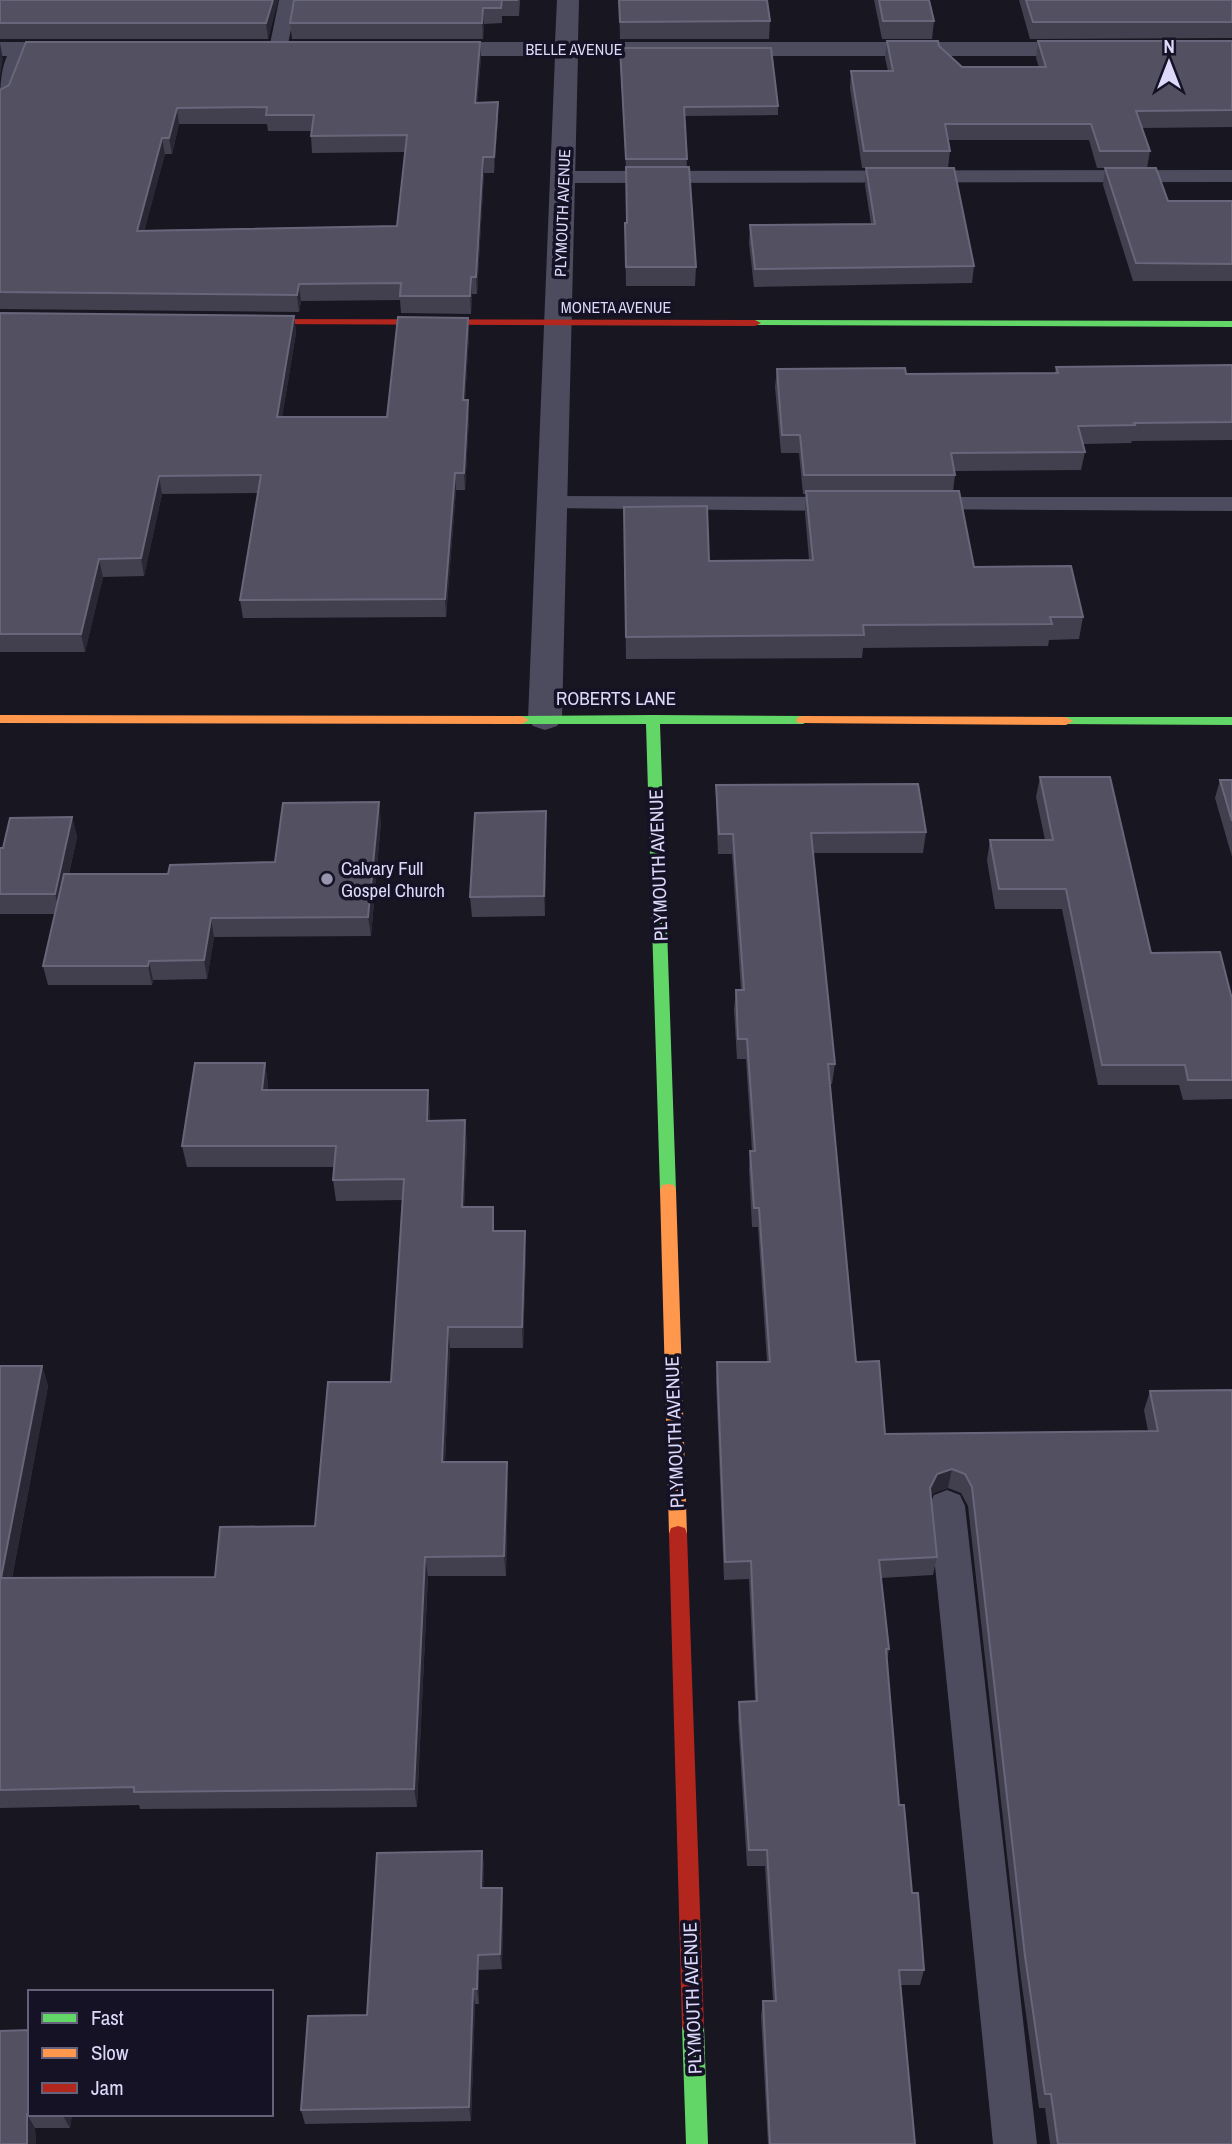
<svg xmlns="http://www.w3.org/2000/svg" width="1232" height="2144" viewBox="0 0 1232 2144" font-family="'Archivo Narrow',sans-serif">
<rect width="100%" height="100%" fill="#181620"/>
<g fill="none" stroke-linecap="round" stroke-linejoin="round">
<path fill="#4d4c5f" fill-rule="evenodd" d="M279,0H297L287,49L278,55L269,49Z
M21,43L30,49L10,100L0,106C0,89 0,48 21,43Z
M1232,170V182L563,183L556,181L553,177L556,173L563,171Z
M552,496L848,497L857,499L860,504L857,509L848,511L543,508L540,503L543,498Z
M921,497H1232V511L912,509L909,504L912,499Z
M947,1490L960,1495L965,1506L1037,2144H993L929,1506L934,1495Z"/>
<path fill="#4d4c5f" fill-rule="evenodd" d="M557,0H579L578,42H1090L1098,44L1101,49L1098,54L1090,56H578L562,719L557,726L545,730L533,726L528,719L555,56H429L421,54L418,49L421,44L429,42H555Z
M0,42H75L83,44L86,49L83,54L75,56H0Z"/>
<path fill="#63d668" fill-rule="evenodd" d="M755,320L1232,321V327L751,325L749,323Z
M653,715L803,716L810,720L803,724H660L676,1190L674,1195H662L660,1190L646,724H522L515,720L522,716Z
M1066,717H1232V725L1061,724L1059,721Z
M693,2015L701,2018L704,2026L708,2144H686L682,2026L685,2018Z"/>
<path fill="#ff974d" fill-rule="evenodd" d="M0,715L522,716L529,720L522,724L0,723Z
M803,716L1066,717L1073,721L1066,725L798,723L796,720L798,717Z
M668,1184L674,1185L676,1190L687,1534L685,1540L678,1542L671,1540L669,1534L660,1190L662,1185Z"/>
<path fill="#b3261e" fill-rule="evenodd" d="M244,319L755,320L761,323L755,326L240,324L238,322Z
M678,1526L685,1528L687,1534L704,2026L701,2034L693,2037L685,2034L682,2026L669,1534L671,1528Z"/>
</g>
<path fill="#42404f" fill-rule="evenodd" d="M0,0H278L268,39H0Z
M294,0H520L519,16H502V23L484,24L483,39H292L290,23Z
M619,0L770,21L769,39H620Z
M874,0H929L934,21L932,39H882Z
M1019,0H1232V38L1030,39Z
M887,41L939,46L962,67H1039L1036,58L1038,41H1232V127L1142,128L1150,151L1147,168H1097L1089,140H948L950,151L948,168L974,266L972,283L754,287L749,243L750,225L871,224L865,185L866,168H862L850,88L851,71H888L885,58Z
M481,58L477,103L498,119L494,173H484L477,294H472L471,314L401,313L400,300L301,301L299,312L0,309V90ZM179,124H267L268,131H311V136L312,153L405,152L397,226L144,230L165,154H172Z
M620,58L778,106V115L684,116L687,167L696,267L695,286H626L625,223H626V168Z
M1105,168L1168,201H1232V281H1133L1103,185Z
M0,313L294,316L296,333L282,417H387L468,318L469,335L465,400L469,418L465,490H456L446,617L243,618L240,600L258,493L162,494L144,576L103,577L85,652H0Z
M1232,365V440L1132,441L1131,443L1083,444L1085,452L1081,470L955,471V475L953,491L974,567L1083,617L1079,639L1049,640L1048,646L863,648L862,658L626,659L624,529L709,561L809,560L805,513L806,494H803L799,453H781L775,387L777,369L906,374L1055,373L1056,367Z
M1040,777L1151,953L1232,999V1099L1183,1100L1179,1085H1098L1062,909H995L987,860L990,840H1045L1036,797Z
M1220,780H1232V857L1215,798Z
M716,785L926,832L923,853H813L835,1064L832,1084H830L856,1362L885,1434L1148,1431L1144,1410L1150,1391L1232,1390V2144H1050L1045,2108H1039L1020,1971L968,1506L961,1493L948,1488L933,1493L931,1497L937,1557L933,1575L881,1578L889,1649L887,1660L899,1805L924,1970L920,1985H901L915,2144H768L761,2016L763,2001H773L765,1866H747L738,1719L739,1702L755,1701L749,1579L724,1580L716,1381L717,1362H767L758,1227H752L749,1170L750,1151H752L746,1059H737L734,1010L736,990H741L732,854H718L716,805Z
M546,811L545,916L472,917L470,897Z
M72,817L77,837L69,874H168L275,862L381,821L371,936L214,937L207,979L153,980L152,985H48L43,966L55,914H0V848H3Z
M265,1063L268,1085V1090L430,1111V1121L467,1141L464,1207L495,1231L526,1252L523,1348H450L445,1462L508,1482L506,1576H428L417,1807L140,1809L139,1805L0,1808V1366H42L48,1386L12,1578L215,1577L315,1526L391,1382L402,1200L336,1201L333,1180L334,1167H187L182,1146Z
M482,1851L484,1867L483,1888L503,1904L502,1969L479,1970V2004H475L471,2121L305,2124L301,2110Z
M0,2031L30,2114H72L70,2128H35L36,2144Z"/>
<path fill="#2a2834" d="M273,0H278L268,39L266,23Z
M483,8L484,24L483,39L482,23Z
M480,42L481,58L476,119L475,103Z
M0,43L3,59L0,77Z
M498,102V119L494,173V157Z
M177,108L179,124L172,154L169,138Z
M162,138L165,154L140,248L137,231Z
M483,157L484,173L477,294L476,277Z
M471,277L472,294L471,314L470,296Z
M299,284L301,301L299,312L297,295Z
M294,316L296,333L279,435L277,417Z
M468,318L469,335L464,418L463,400Z
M468,400L469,418L465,490L464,473Z
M455,473L456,490L446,617L445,599Z
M159,476L162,494L144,576L141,558Z
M99,559L103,577L85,652L81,634Z
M379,802L381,821L371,936L368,917Z
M546,811V831L545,916L544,896Z
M72,817L77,837L60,914L55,894Z
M211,918L214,937L207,979L204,960Z
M149,961L153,980L152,985L148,966Z
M265,1063L268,1085L265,1111L262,1090Z
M428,1090L430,1111L429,1142L427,1121Z
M465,1120L467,1141L463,1228L462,1207Z
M525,1231L526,1252L523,1348L522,1327Z
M448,1327L450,1348L444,1482L442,1462Z
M42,1366L48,1386L8,1598L1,1578Z
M507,1462L508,1482L506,1576L504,1556Z
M952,1469L948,1488L933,1493L926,1506L930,1488L937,1474Z
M425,1557L428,1576L417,1807L414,1789Z
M482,1851L484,1867L483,1904L481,1888Z
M502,1888L503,1904L502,1969L500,1954Z
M478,1955L479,1970V2004L477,1989Z
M473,1989L475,2004L471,2121L469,2107Z
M27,2114L35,2128L36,2144H27Z
M62,2114H72L70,2128Z"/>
<path fill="#525061" stroke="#68667a" stroke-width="2" fill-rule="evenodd" d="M0,0H273L266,23H0Z
M294,0H518H502L501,8H483L482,23H290Z
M619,0H767L770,21L620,22Z
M879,0H929L934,21H883Z
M1026,0H1232V22H1033Z
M887,41H938L939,46L962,67H1046L1038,41H1232V110L1136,111L1150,151H1100L1091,124H945L950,151H864L851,71H893Z
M26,42H480L475,103L498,102L494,157H483L476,277H471L470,296H400L401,283L299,284L297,295L0,292V90L9,85ZM267,107L266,115H314L311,136L407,135L397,226L137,231L162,138H169L177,108Z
M620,48H771L778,106L684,107L687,159H626Z
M626,167H689L696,267H626L625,223H627Z
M866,168H954L974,266L755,269L750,225L875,224Z
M1105,168H1156L1168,201H1232V264L1136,263Z
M0,313L294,316L277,417H387L398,317L468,318L463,400H468L464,473H455L445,599L240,600L261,475L159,476L141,558L99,559L81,634H0Z
M1232,365V422L1134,423L1135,425L1078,426L1085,452L951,453L955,475H804L800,435H782L777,369L905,368L906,374L1058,373L1056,367Z
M806,491H959L974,567L1071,566L1083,617H1050L1052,624L863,625L864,635L626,637L624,507L707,506L709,561L813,560Z
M1040,777H1110L1151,953L1220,952L1232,999V1080H1188L1185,1065H1102L1066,889H999L990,840H1053Z
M1220,780H1232V821Z
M918,784L926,832L811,833L835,1064H828L856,1362L879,1361L885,1434L1158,1431L1150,1391L1232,1390V2144H1058L1051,2094H1045L1025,1956L972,1487L965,1474L952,1469L937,1474L930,1488L937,1557L879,1560L889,1649H886L899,1805H904L912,1893H918L924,1970H899L915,2144H770L763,2001H776L767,1850H749L739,1702L757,1701L751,1561L725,1562L717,1362H770L759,1208H754L750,1151H755L747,1039H738L736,990H744L733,834H719L716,785Z
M379,802L368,917L211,918L204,960L149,961L148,966H43L64,874H168L170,865L275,862L283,803Z
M546,811L544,896L470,897L475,813Z
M72,817L55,894H0V848H3L10,818Z
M195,1063H265L262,1090H428L427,1121L465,1120L462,1207H493V1231H525L522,1327H448L442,1462H507L504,1556L425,1557L414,1789L134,1792V1787L0,1790V1366H42L1,1578L215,1577L220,1527L315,1526L328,1382H391L404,1179L333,1180L336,1146H182Z
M482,1851L481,1888H502L500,1954L478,1955L477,1989H473L469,2107L301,2110L308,2016L367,2015L377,1853Z
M30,2030V2114H27V2144H0V2031Z"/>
<circle fill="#9795ae" stroke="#141224" stroke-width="2.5" cx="327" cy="879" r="7"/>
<g text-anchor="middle" stroke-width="7" stroke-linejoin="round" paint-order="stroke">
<g font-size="16" fill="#dcd9fb" stroke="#141224">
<text x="574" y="55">BELLE AVENUE</text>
<text transform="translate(562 213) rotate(-88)" y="6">PLYMOUTH AVENUE</text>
<text x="616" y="313">MONETA AVENUE</text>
</g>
<g font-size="19" fill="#dcd9fb" stroke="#141224">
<text x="616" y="705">ROBERTS LANE</text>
<text transform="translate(658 865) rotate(-92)" y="7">PLYMOUTH AVENUE</text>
<text transform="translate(674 1432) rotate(-92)" y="7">PLYMOUTH AVENUE</text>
<text transform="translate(692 1998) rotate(-92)" y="7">PLYMOUTH AVENUE</text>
</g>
<g font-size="19" fill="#dcd9fb" stroke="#141224" text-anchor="start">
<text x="341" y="875">Calvary Full<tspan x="341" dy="22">Gospel Church</tspan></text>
</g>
</g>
<rect x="28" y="1990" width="245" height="126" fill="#141224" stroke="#64627a" stroke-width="2"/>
<rect x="42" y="2013" width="35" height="10" fill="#63d668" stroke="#64627a" stroke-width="2"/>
<text x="91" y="2025" font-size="21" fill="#dcd9fb">Fast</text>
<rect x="42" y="2048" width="35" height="10" fill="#ff974d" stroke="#64627a" stroke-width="2"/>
<text x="91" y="2060" font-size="21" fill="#dcd9fb">Slow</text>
<rect x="42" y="2083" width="35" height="10" fill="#b3261e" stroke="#64627a" stroke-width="2"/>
<text x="91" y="2095" font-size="21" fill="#dcd9fb">Jam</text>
<g transform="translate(1169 63)" stroke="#141224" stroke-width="5" paint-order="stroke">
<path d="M0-5L12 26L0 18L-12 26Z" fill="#dcd9fb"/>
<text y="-10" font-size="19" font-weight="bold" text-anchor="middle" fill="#dcd9fb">N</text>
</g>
</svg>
